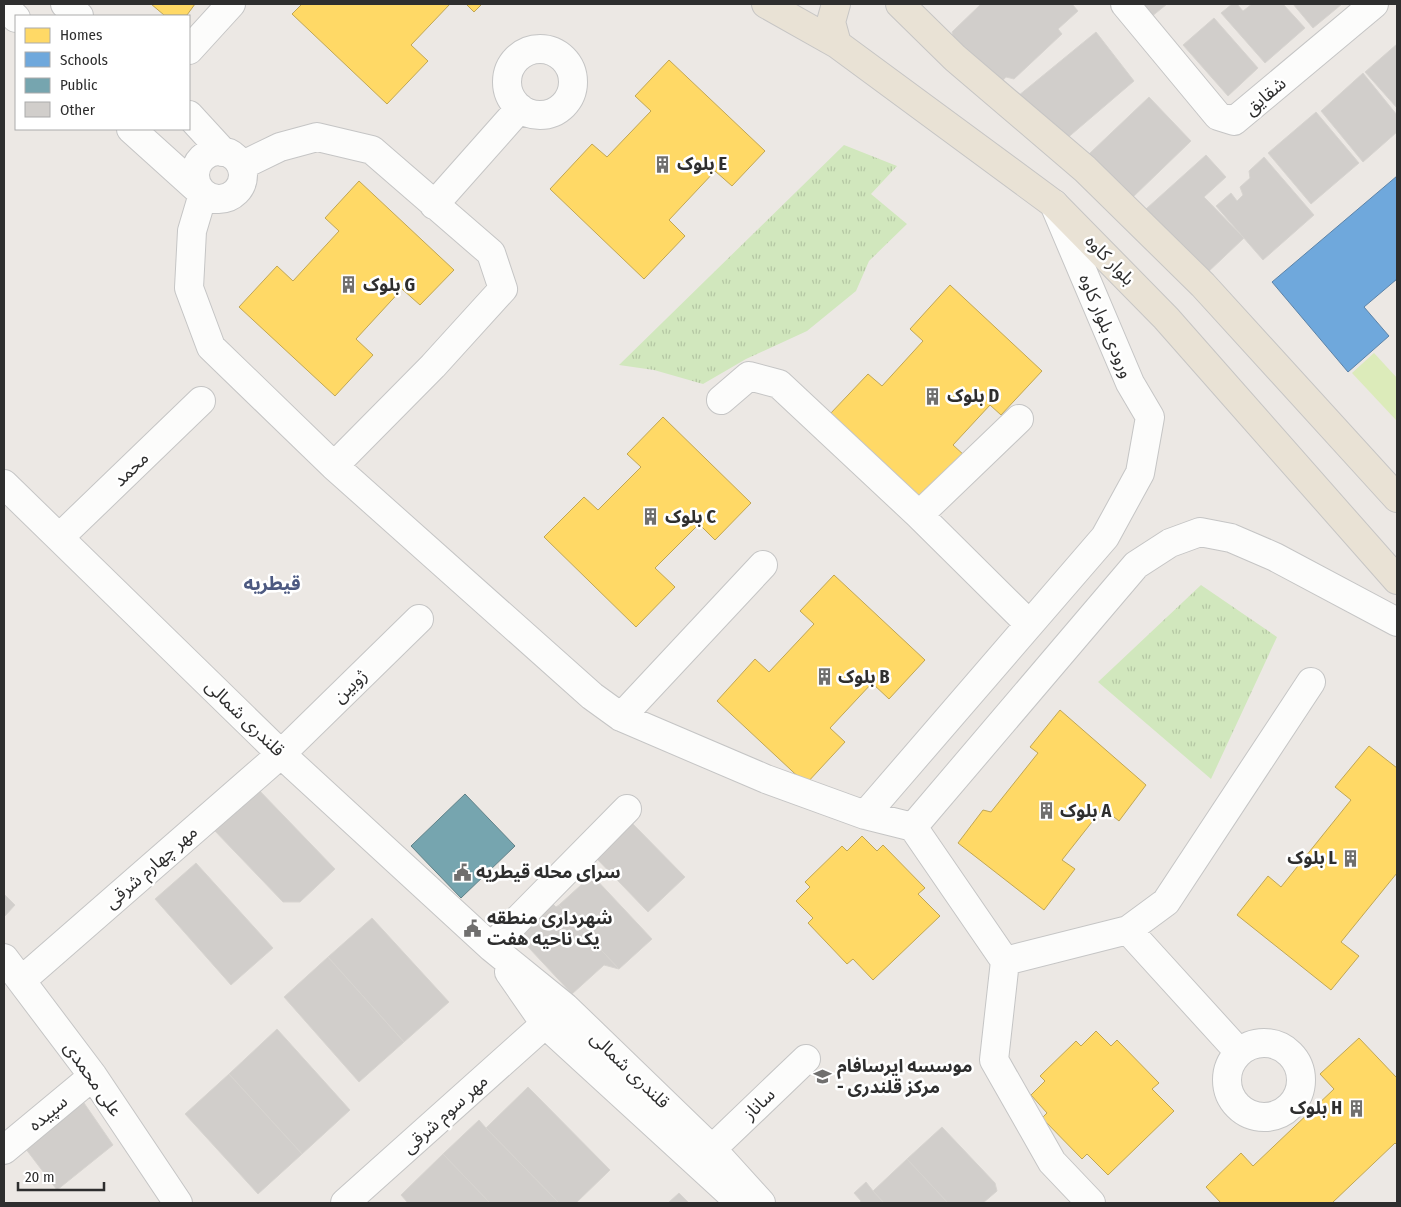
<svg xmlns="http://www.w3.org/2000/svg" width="1401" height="1207" viewBox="0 0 1401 1207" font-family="'Fira Sans Condensed','Noto Sans Arabic',sans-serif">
<defs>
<pattern id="grass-tufts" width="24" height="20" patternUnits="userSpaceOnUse" patternTransform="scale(1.25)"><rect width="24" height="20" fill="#d1e7bd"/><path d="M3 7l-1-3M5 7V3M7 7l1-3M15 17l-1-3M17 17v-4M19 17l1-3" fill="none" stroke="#b4c6a3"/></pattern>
</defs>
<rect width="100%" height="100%" fill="#ece8e4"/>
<path fill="url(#grass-tufts)" d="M844,145L897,166L871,194L907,224L869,261L856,291L807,331L746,359L703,384L654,370L619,365Z
M1201,585L1277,637L1211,779L1098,682Z"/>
<path fill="#dcebba" d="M1374,353L1397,378L1396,420L1352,373Z"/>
<path fill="#ffd966" stroke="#c0a655" d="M151,4H195L187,15H164Z
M302,4H450L411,45L428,61L387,104L292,14Z
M466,4H482L474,12Z
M669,60L765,151L732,186L715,171L669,220L685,236L644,279L550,189L592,144L607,157L651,111L635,96Z
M359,181L454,270L420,305L402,289L356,339L373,355L335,396L239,307L277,266L293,281L339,231L325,218Z
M950,285L1042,371L1001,415L990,405L953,445L965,456L923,500L830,414L868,374L882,386L923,341L910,329Z
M663,417L751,503L715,540L699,524L655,568L675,587L636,627L544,537L584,497L598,510L641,467L627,454Z
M834,575L925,660L889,699L872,683L830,728L845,742L806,784L717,701L755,659L769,672L814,624L800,611Z
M1060,710L1146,785L1119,821L1103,808L1062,860L1075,869L1044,910L958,843L983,810L991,812L1038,753L1030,747Z
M1369,746L1397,768V873L1341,942L1359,956L1331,990L1237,915L1268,876L1281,887L1351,800L1335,787Z
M862,836L877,851L883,845L925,888L918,894L940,916L873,980L853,959L847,964L808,923L813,918L796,901L810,887L805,882L842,846L847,851Z
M1096,1031L1111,1046L1117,1040L1159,1083L1152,1089L1174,1111L1108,1175L1087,1154L1082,1159L1042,1118L1047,1113L1031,1095L1045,1081L1040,1076L1076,1041L1081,1046Z
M1359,1038L1397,1078V1145L1395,1143L1332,1203H1221L1206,1187L1241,1153L1253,1166L1334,1089L1320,1074Z"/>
<path fill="#6fa8dc" stroke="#5c83a8" d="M1397,176V279L1364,307L1389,336L1348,372L1272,282Z"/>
<path fill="#76a5af" stroke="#608188" d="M465,794L515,846L461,898L411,846Z"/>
<path fill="#d1cecb" stroke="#d7d4d0" d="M981,4H1072L1078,11L1058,29L1062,34L1014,79L1006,77L996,88L954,39L952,32Z
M1140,4H1167L1151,17Z
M1232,4H1237L1243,11L1252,4H1283L1305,28L1265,63L1221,13Z
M1293,4H1342L1313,28Z
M1214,18L1258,68L1228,96L1183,45Z
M1096,32L1134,81L1065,140L1018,96Z
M1397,44V108L1365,72Z
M1363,73L1397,115V132L1363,162L1321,111Z
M1149,97L1191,141L1132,198L1089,154Z
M1316,112L1359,163L1311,204L1268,153Z
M1206,155L1226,177L1204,197L1244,238L1206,274L1146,209Z
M1264,157L1314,215L1263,260L1216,206L1231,193L1237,201L1243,195L1240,187L1250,178L1249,171Z
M256,787L335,869L300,902H283L213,829Z
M632,823L685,877L648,912L596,858Z
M196,863L273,948L231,985L155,899Z
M592,875L652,939L619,969L559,905Z
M4,894L15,905L4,917Z
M550,901L556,907L559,905L619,969L604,965L572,994L515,933Z
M372,918L449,1002L404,1042L328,957Z
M328,957L404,1042L359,1082L284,997Z
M277,1029L350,1110L302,1154L229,1074Z
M229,1074L302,1154L258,1194L185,1114Z
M528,1087L610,1170L576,1203H559L486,1128Z
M84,1103L113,1145L57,1190L22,1144Z
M479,1120L486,1128L559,1203H490L443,1154Z
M942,1127L995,1183L997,1191L983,1203H948L907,1159Z
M443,1154L490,1203H408L401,1195Z
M907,1159L948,1203H884L873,1191Z
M866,1182L873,1191L884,1203H859L861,1201L854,1193Z
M679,1193L689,1203H668Z"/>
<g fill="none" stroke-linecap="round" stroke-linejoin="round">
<defs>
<path id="minor" d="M65,4L79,16
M1125,4L1218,116L1234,121L1374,4
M4,6L16,18
M507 82a33 33 0 1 1 66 0a33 33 0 1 1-66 0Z
M189,50L231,4
M189,115L223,152
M131,129L203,194L192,231L189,288L211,347L334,466L592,696L621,717L766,779L865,815L913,827L1005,961
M195 175a24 24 0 1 1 48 0a24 24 0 1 1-48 0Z
M241,166L280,147L317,137L372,150L491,253L503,289L433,366L334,466
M434,205L520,108
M721,400L749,376L779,384L919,515L1029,624
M4,484L281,754L491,947L565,1007L712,1149L761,1203
M919,515L1019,419
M60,537L201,401
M621,717L763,565
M865,815L1105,537L1140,473L1150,417L1130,383L1054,204
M913,827L1136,565L1170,543L1200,532L1231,538L1275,557L1397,622
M1128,930L1239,1052
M491,947L627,809
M4,958L93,1076L178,1203
M1005,961L1128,930L1166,902L1311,682
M1005,961L994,1060L1052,1162L1091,1203
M509,972L545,1024L734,1197
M22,980L281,754L419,619
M1227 1080a37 37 0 1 1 74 0a37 37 0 1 1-74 0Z
M712,1149L806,1059
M4,1150L93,1076
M345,1203L545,1024"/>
<path id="major" d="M766,4L837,44L1054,204L1166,318L1397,580
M836,4L831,22L837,44
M900,4L955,58L1085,169L1203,285L1397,498"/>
</defs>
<use href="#minor" stroke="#c5c5c5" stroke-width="30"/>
<use href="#major" stroke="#c6c5c4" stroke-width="30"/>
<use href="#minor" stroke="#fcfcfb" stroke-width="28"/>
<use href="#major" stroke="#e9e2d5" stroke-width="28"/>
</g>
<defs>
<symbol id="building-bare" viewBox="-9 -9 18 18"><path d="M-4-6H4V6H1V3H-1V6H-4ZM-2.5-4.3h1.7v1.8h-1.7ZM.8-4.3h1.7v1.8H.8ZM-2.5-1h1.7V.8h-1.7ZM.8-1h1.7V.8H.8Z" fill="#706f6e" stroke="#fff" stroke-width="2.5" paint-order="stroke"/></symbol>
<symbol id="civic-bare" viewBox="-9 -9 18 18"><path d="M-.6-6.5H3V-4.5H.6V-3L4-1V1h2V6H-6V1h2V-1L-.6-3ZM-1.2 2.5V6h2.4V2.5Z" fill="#706f6e" stroke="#fff" stroke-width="2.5" paint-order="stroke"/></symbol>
<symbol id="school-bare" viewBox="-9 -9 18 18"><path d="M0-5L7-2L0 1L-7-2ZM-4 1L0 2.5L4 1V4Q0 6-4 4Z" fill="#706f6e" stroke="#fff" stroke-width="2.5" paint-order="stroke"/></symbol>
</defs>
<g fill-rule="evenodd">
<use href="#building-bare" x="650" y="152" width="25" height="25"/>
<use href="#building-bare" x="336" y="272" width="25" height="25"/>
<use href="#building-bare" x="920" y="384" width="25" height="25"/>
<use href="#building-bare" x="638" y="504" width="25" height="25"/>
<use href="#building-bare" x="812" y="664" width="25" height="25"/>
<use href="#building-bare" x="1034" y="798" width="25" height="25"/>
<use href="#building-bare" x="1338" y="846" width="25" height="25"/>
<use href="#civic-bare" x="450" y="860" width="25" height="25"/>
<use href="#civic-bare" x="460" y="916" width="25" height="25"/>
<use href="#school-bare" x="810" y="1064" width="25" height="25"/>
<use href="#building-bare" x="1344" y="1096" width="25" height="25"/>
</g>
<g text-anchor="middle" stroke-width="5" stroke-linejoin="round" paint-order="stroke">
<g font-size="18" fill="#2e2e2e" stroke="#fff">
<text transform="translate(1265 96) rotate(-40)" y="6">شقایق</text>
<text transform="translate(1110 260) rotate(46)" y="6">بلوار کاوه</text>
<text transform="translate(1106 326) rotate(67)" y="6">ورودی بلوار کاوه</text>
<text transform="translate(131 469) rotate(-44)" y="6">محمد</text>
<text transform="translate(350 686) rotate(-44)" y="6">ژوبین</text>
<text transform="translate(245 718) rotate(44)" y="6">قلندری شمالی</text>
<text transform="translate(151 867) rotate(-41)" y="6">مهر چهارم شرقی</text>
<text transform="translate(630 1070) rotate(44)" y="6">قلندری شمالی</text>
<text transform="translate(93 1079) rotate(55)" y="6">علی محمدی</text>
<text transform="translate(759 1104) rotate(-44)" y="6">ساناز</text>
<text transform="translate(48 1113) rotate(-40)" y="6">سپیده</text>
<text transform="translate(445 1114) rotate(-42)" y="6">مهر سوم شرقی</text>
</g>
<g font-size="18" font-weight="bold" fill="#2e2e2e" stroke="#fff" text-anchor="start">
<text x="677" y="170">بلوک E</text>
<text x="363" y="291">بلوک G</text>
<text x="947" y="402">بلوک D</text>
<text x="665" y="523">بلوک C</text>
<text x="838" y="683">بلوک B</text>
<text x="1060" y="817">بلوک A</text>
<text x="1337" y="864" text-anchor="end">بلوک L</text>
<text x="476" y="878">سرای محله قیطریه</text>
<text x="487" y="924">شهرداری منطقه<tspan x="487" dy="21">یک ناحیه هفت</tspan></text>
<text x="837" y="1072">موسسه ایرسافام<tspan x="837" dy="21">- مرکز قلندری</tspan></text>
<text x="1342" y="1114" text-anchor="end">بلوک H</text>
</g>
<g font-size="19" font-weight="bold" fill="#4c5981" stroke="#fff">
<text x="272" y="590">قیطریه</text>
</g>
</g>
<rect width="1401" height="1207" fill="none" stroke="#2e2e2e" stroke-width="10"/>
<rect x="15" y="15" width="175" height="115" fill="#ffffff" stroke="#ababab"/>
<rect x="25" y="28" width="25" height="15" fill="#ffd966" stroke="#ababab"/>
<text x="60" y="40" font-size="15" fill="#2e2e2e">Homes</text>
<rect x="25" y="52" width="25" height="15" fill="#6fa8dc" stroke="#ababab"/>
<text x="60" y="65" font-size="15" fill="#2e2e2e">Schools</text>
<rect x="25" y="78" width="25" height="15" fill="#76a5af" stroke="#ababab"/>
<text x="60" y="90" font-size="15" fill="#2e2e2e">Public</text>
<rect x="25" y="102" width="25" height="15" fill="#d1cecb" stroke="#ababab"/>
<text x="60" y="115" font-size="15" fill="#2e2e2e">Other</text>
<path d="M18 1182v8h86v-8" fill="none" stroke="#2e2e2e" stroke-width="2.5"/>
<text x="25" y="1182" font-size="15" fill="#2e2e2e" stroke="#ffffff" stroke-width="4" paint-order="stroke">20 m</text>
</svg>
